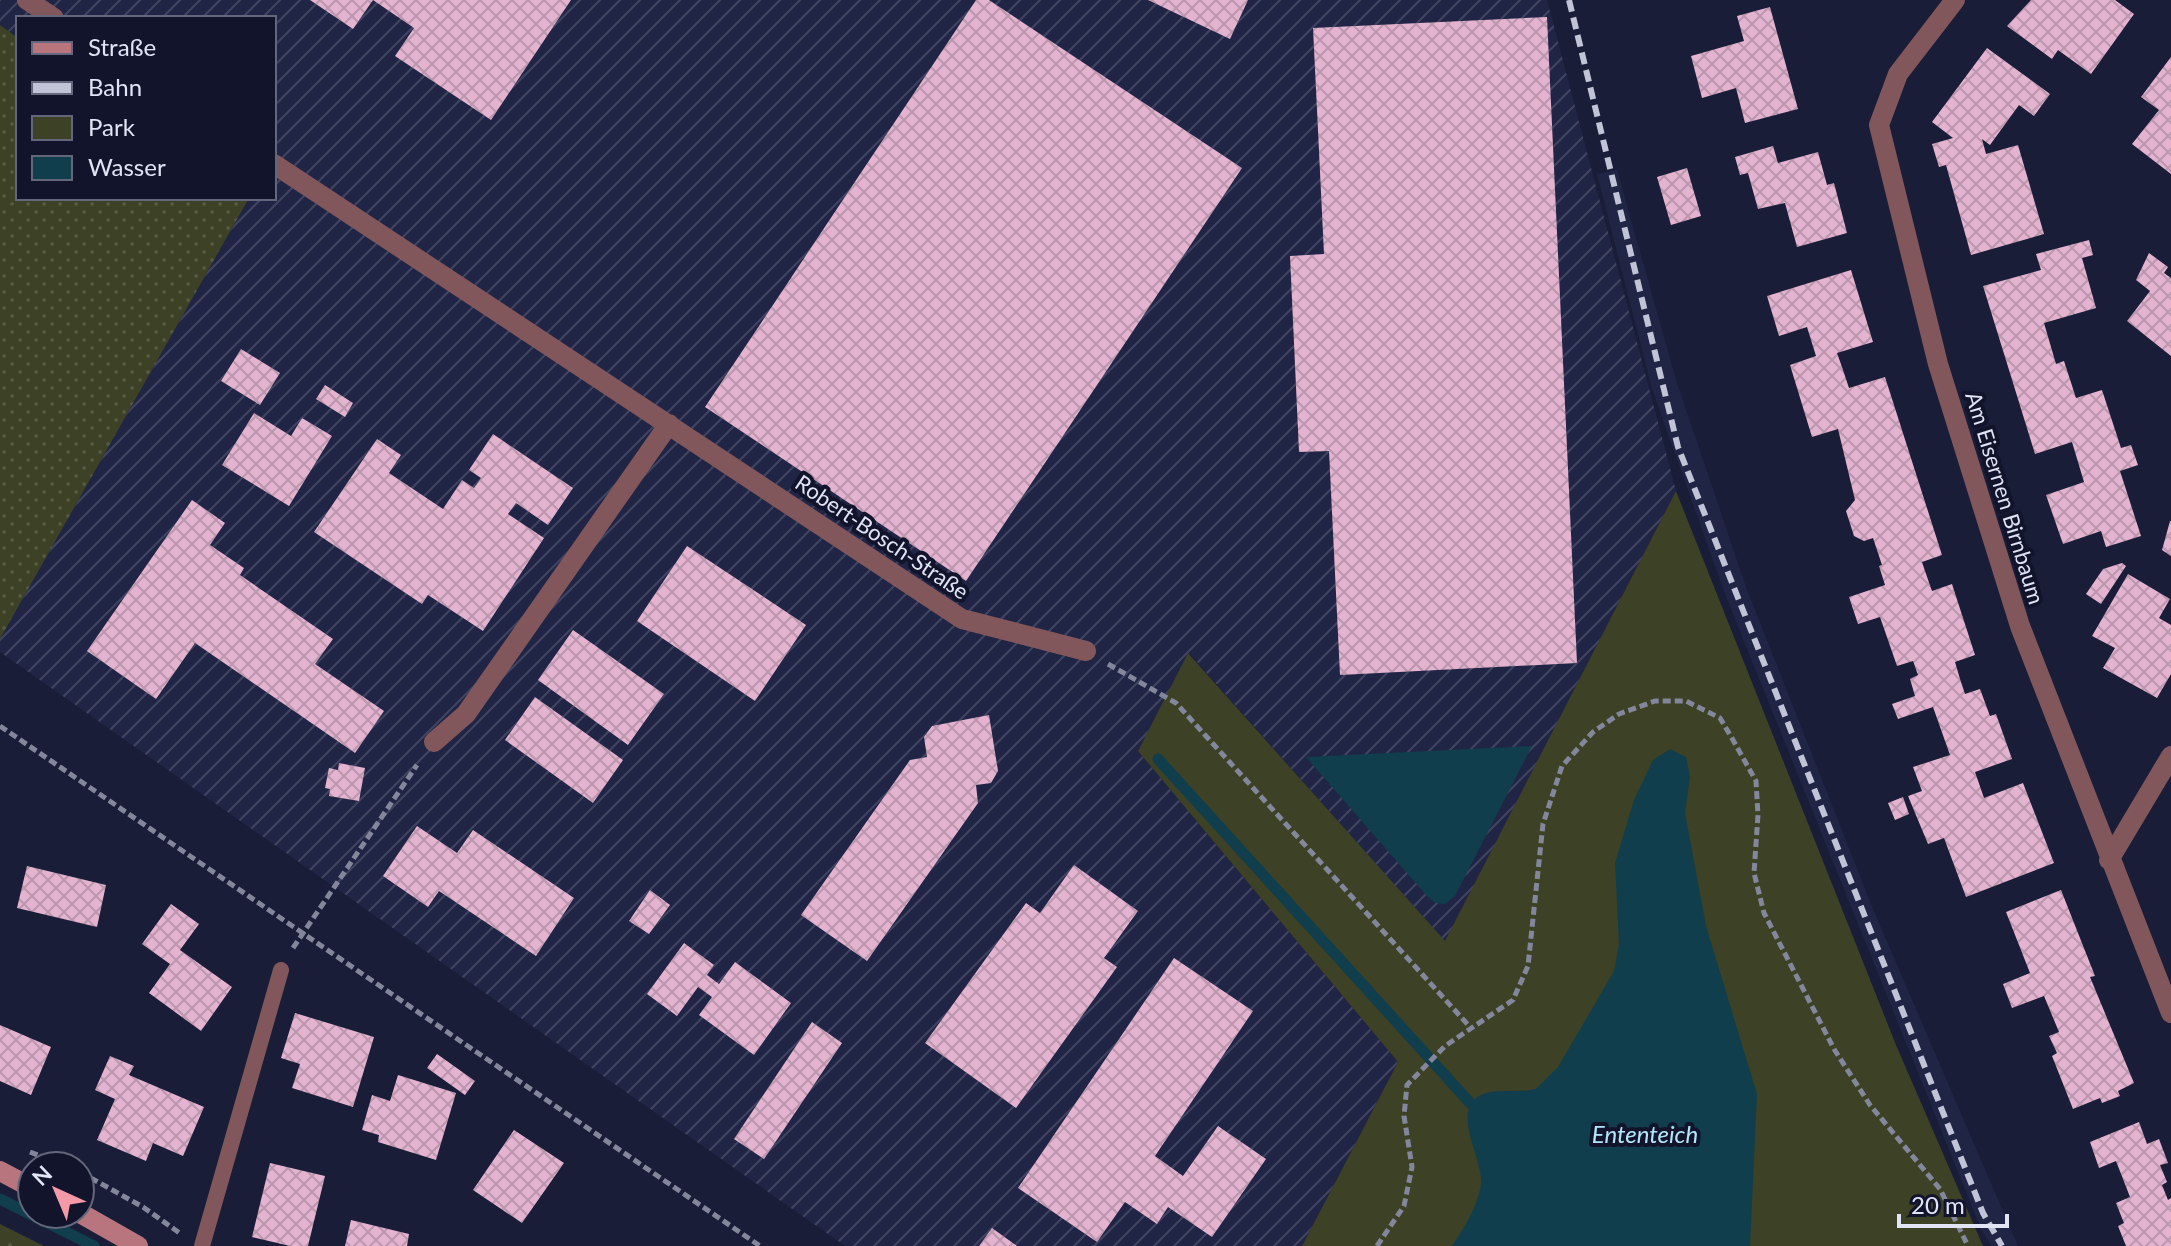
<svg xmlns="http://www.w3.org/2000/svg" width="2171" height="1246" viewBox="0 0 2171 1246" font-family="Lato,sans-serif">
<defs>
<pattern id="industrial-furrows" width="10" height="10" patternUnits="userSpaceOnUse" patternTransform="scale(2)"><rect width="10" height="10" fill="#212545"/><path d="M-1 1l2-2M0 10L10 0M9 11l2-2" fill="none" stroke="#414460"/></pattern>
<pattern id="grass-dots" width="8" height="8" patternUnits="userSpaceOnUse" patternTransform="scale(2)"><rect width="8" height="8" fill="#3d4125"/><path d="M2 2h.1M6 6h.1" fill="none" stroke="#595c45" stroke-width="1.8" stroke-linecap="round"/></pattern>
<pattern id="forest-firs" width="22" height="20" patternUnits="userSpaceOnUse" patternTransform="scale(2)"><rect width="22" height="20" fill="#3d4125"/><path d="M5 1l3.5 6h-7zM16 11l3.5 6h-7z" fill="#595c45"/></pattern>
<pattern id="building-cross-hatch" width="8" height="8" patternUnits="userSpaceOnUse" patternTransform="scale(2)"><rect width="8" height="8" fill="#e3b3d0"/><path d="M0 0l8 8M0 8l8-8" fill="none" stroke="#bb97ae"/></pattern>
</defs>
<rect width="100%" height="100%" fill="#1a1d37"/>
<path fill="url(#industrial-furrows)" d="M0,0H1547L1676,491L1445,942L1189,653L1138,751L1398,1062L1302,1246H845L0,652V639L249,198H274V18H18V38L0,25Z"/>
<path fill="#212545" d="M1617,170L1677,383L1746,587L1873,909L2018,1246H1991L1981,1229L1725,594L1652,389L1597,174Z"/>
<path fill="url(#grass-dots)" d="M0,25L18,38V198H249L0,639Z"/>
<path fill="url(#forest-firs)" d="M0,1224L44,1246H0Z"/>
<path fill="#3d4125" d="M1676,491L1896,1045L1983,1246H1302L1398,1062L1138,751L1188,653L1445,941Z"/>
<path fill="#113e4c" d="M1532,746L1455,896L1445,904L1435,903L1427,896L1306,757Z
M1670,749L1686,757L1690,777L1685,813L1706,926L1757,1094L1750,1246H1452C1464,1228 1478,1206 1481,1184C1484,1159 1446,1105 1486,1093C1501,1089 1520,1093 1536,1089L1558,1067L1614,971L1619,944L1615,863L1634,800L1653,760Z"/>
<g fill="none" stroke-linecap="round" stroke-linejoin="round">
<path stroke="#113e4c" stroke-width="11" d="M1158,759L1471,1104
M0,1199L94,1246"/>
</g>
<path fill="url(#building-cross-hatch)" d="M310,0H571L491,120L395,56L414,28L373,0L353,29Z
M976,0H989L1242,168L966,581L705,407Z
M1148,0H1248L1230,39Z
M2031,0H2115L2134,14L2091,74L2058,50L2052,59L2007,26Z
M1770,7L1798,109L1745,123L1736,88L1702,98L1691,56L1744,41L1737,16Z
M1547,17L1577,663L1340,675L1329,451L1299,452L1290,256L1324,254L1313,28Z
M1987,48L2050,94L2034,116L2019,105L1990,145L1982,139L1986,154L2018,145L2044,234L1971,255L1946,165L1939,167L1932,144L1953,138L1932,122Z
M2171,57V174L2132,144L2159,110L2141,97Z
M1773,146L1778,163L1818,152L1827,185L1834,183L1847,233L1797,247L1785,203L1758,209L1748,173L1740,175L1735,157Z
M1687,168L1701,216L1671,225L1657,177Z
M2089,240L2093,255L2082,258L2096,308L2044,323L2056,364L2064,361L2076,398L2102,390L2121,448L2131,445L2138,465L2120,471L2141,536L2106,547L2101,531L2063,544L2046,495L2084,482L2072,442L2035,454L1983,286L2041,270L2036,254Z
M2149,253L2168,267L2164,273L2171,278V356L2127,321L2150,291L2136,280Z
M1851,270L1873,342L1837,353L1842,367L1849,388L1885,377L1942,555L1922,562L1925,571L1932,591L1952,584L1975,655L1955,662L1960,679L1965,694L1980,689L1990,716L1996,714L2012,759L1975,772L1984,798L2023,783L2054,863L1966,897L1944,838L1928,844L1908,796L1922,791L1913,767L1950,755L1933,707L1898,719L1892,704L1915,696L1910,679L1918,675L1913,661L1897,666L1880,617L1858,624L1849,597L1885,585L1879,566L1882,565L1873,538L1864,541L1854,536L1846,511L1855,500L1838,429L1812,437L1790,365L1816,356L1807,327L1779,336L1767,296Z
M241,349L280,373L260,405L221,381Z
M325,385L353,403L345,417L316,399Z
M254,413L291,436L302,418L332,436L289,506L222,465Z
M493,434L573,488L548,525L516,503L508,514L544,538L483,631L428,595L422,604L314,532L377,439L401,455L389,473L443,509L462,480L474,488L481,478L469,470Z
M192,500L225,523L210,545L244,568L240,575L333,639L315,664L384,711L355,753L195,643L156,699L87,651Z
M2170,521H2171V556L2162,550Z
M687,546L806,625L755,701L637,621Z
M2122,563L2126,566L2101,604L2086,594L2103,569Z
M2128,574L2170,599L2159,618L2171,625V674L2157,698L2103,668L2115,648L2092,636Z
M573,630L664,694L628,745L538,680Z
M535,697L623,760L593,803L505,740Z
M989,715L998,771L991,783L976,785L978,803L867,961L801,915L910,760L927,757L924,737L932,726Z
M339,763L365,768L359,801L329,796L330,789L325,788L329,768L338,770Z
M1903,797L1909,814L1895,820L1888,803Z
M417,826L457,853L473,830L574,898L536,956L439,891L428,907L383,876Z
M1074,865L1138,911L1104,958L1117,967L1016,1108L925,1043L1026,903L1040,913Z
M27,866L106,885L97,927L17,908Z
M650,890L670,905L649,934L629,921Z
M2061,890L2095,976L2090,977L2134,1083L2118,1091L2120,1096L2102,1103L2100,1098L2073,1109L2052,1056L2057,1053L2049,1036L2059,1032L2044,996L2012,1008L2003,984L2030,973L2006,912Z
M171,904L199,924L180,950L232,987L201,1031L149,993L170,964L142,944Z
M684,943L714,965L707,975L719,984L735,962L791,1003L754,1055L699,1015L712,997L698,987L677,1016L647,994Z
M1174,958L1253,1011L1155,1156L1183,1176L1218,1126L1266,1159L1212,1237L1168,1207L1157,1224L1125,1202L1097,1242L1018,1188Z
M295,1013L374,1037L353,1107L292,1088L300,1064L281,1058Z
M812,1022L842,1043L764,1159L734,1139Z
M0,1025L51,1047L31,1095L0,1081Z
M437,1054L475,1081L465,1095L427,1068Z
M110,1056L134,1066L129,1075L204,1107L183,1156L153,1143L146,1161L97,1140L115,1099L95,1090Z
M398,1075L456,1093L436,1160L378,1142L379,1135L362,1130L372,1095L390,1101Z
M2139,1122L2147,1144L2159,1139L2168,1163L2160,1165L2167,1182L2162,1185L2168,1200L2171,1198V1246H2126L2118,1226L2124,1223L2116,1203L2130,1197L2116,1161L2099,1168L2090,1142Z
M514,1130L564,1163L522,1223L473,1190Z
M270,1163L325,1176L308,1246H290L252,1237Z
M351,1220L409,1234L407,1246H345Z
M992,1228L1017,1246H979Z"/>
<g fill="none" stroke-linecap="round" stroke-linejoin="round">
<path stroke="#84879c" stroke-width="5" stroke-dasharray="8 4" stroke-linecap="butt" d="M1108,664L1176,703L1470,1027
M0,726L760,1246
M293,948L417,765
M30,1152L66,1166
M80,1172L143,1207L181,1234
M1377,1246L1404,1206L1412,1167L1404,1116L1407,1085L1445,1046L1513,1000L1528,966L1543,824L1562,766L1593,732L1619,714L1655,701H1686L1720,718L1733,740L1756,781L1758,815L1754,873L1764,913L1834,1049L1870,1105L1940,1189L1968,1246"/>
<path stroke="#82575c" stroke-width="16" d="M202,1246L281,970"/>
<path stroke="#82575c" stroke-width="20" d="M27,0L54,18
M1955,0L1898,74L1879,125L1938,364L2020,626L2171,1013
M274,164L962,619L1086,651
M434,742L466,714L669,424
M2109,860L2171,756"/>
<path stroke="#b9757d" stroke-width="20" d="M0,1171L32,1188
M80,1213L138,1246"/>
<path stroke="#c0c4d6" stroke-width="6" stroke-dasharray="12 6" stroke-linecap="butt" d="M1569,0L1678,447L1983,1213L2002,1246"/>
</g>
<g text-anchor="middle" stroke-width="8" stroke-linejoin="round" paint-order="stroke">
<g font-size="22" fill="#e0e4f5" stroke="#12142c">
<text transform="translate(2005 498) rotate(73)" y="8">Am Eisernen Birnbaum</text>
<text transform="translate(882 537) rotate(34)" y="8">Robert-Bosch-Straße</text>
</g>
<g font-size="24" font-style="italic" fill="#b3e6f9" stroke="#12142c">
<text x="1645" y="1143">Ententeich</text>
</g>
</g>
<rect x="16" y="16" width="260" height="184" fill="#12142c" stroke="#64677c" stroke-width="2"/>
<rect x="32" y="42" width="40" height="12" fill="#b9757d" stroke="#64677c" stroke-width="2"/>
<text x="88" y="56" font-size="24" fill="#e0e4f5">Straße</text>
<rect x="32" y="82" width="40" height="12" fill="#c0c4d6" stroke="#64677c" stroke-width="2"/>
<text x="88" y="96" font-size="24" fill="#e0e4f5">Bahn</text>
<rect x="32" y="116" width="40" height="24" fill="#3d4125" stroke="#64677c" stroke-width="2"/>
<text x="88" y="136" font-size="24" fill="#e0e4f5">Park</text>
<rect x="32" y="156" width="40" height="24" fill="#113e4c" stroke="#64677c" stroke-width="2"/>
<text x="88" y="176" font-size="24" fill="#e0e4f5">Wasser</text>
<g transform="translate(56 1190) rotate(316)"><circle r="38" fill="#12142c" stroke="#64677c" stroke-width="2"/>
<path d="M0-6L14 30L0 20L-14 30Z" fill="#f49aa6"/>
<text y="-12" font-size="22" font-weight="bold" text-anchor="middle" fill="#e0e4f5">N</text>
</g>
<path d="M1899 1214v12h108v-12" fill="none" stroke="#e0e4f5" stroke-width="4"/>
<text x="1911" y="1214" font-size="24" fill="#e0e4f5" stroke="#12142c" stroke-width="6" paint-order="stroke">20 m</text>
</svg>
